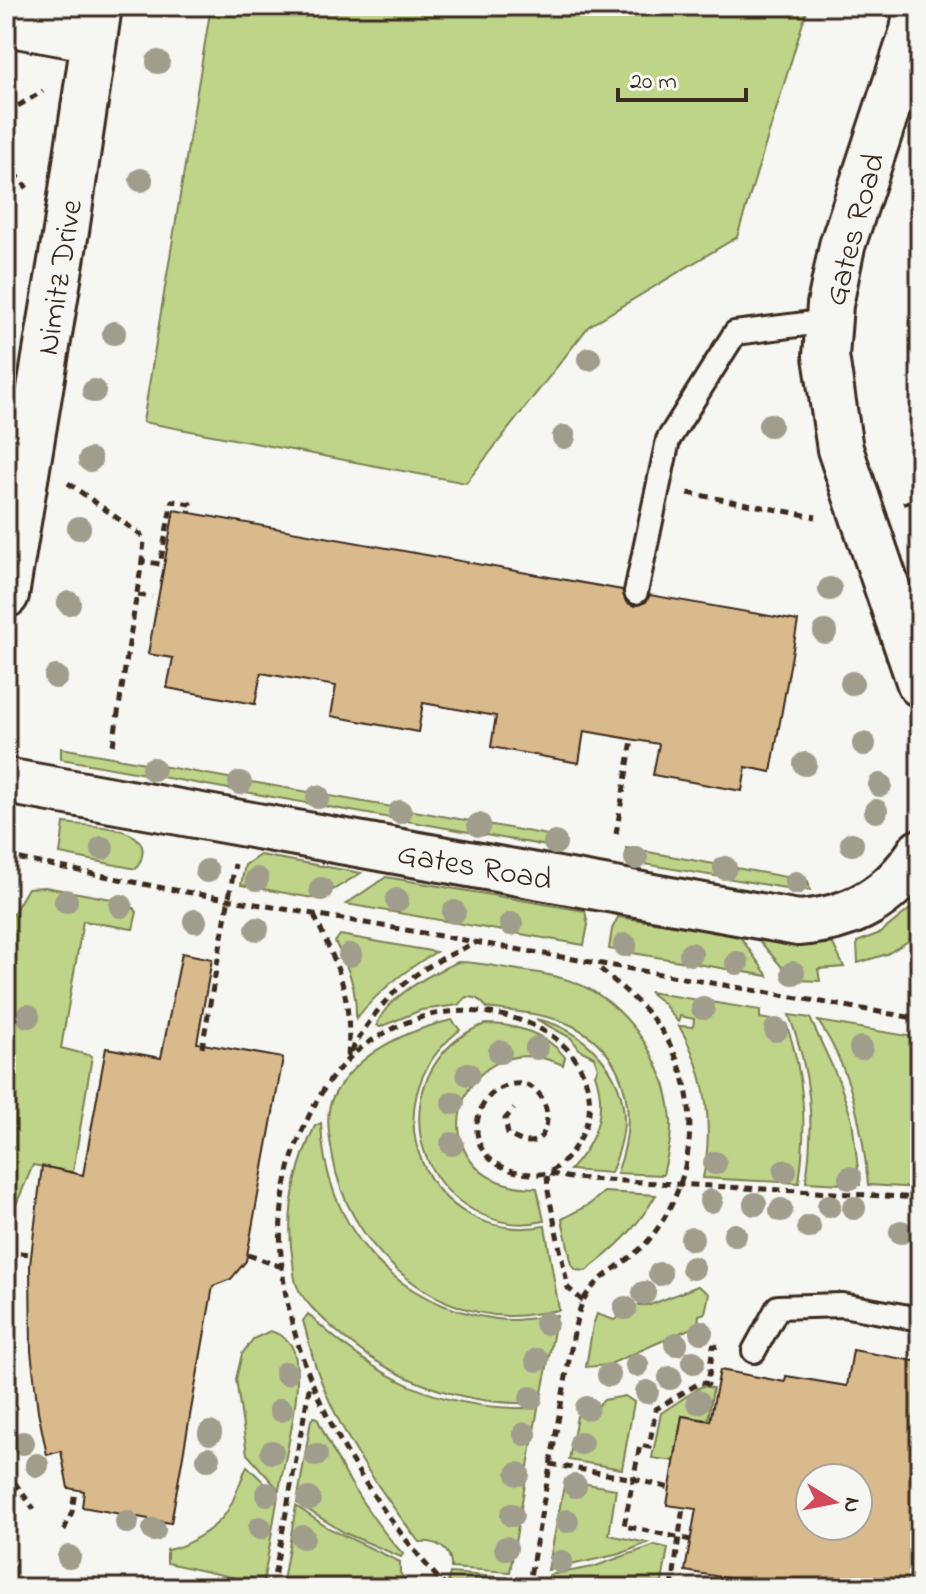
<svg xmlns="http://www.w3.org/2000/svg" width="926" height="1594" viewBox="0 0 926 1594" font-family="'Indie Flower',sans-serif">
<rect width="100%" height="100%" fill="#f6f6f2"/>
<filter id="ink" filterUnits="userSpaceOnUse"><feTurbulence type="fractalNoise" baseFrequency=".0125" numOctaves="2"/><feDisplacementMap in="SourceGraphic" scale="16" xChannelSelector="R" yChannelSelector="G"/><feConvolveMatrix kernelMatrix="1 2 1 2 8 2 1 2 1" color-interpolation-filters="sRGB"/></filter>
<g filter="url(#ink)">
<path fill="#bed489" stroke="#7c7f54" stroke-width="2" d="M211,6H808L737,237L589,326L466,483L143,422Z
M61,748L565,838L564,849L61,759Z
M64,823C91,827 165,824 136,869L60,854Z
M626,848L808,881L810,890H797L627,861Z
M260,855L361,873L318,899L241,885L245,865Z
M386,877L585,911L588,925L584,945L346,904Z
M45,887L128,902L137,912L133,929L83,921L61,1048L92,1056L73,1172L33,1165L12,1214L6,1218V926L28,888Z
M920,901V934L887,954L858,963L857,942L880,933Z
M618,917L738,934L768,976L609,949L612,929Z
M340,935L436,952C405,970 378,991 356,1019C357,990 349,968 335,942Z
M757,938L799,944H833L844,967L818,969L820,981L793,980Z
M458,962C476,962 494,966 513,969C529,972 545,973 561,978C622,994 667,1059 671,1120C672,1138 667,1157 663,1175L617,1173C638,1119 630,1055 573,1026C546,1013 516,1012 487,1008C481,1000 476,997 466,997L458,1005L421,1010L380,1027L377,1025C386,997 432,973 458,962Z
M649,992L760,1010V1018L786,1023C805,1076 807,1127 799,1183L703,1178C714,1124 707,1074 679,1026L693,1027L694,1019L680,1016L678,1022L663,1003Z
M789,1015L810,1018L839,1081L852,1120L860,1185L806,1182C815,1120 811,1073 789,1015Z
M536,1019C582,1028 623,1069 624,1118C624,1138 618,1155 611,1173L570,1170C596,1142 608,1111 595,1074L598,1068L594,1057L580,1050L571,1038Z
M452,1020L460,1030C365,1103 427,1247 545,1226L559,1310C543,1312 527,1316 511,1316C424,1315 347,1241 333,1158C330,1140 324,1114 333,1097C357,1052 405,1031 452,1020Z
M818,1021L920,1038V1188L868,1185C863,1128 851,1069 818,1021Z
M485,1024C515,1024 546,1033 565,1057L563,1065C455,1017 408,1187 537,1188L544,1221C517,1227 496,1223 473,1210C396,1167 403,1055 485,1024Z
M321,1123C324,1226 393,1306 497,1319C517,1322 537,1317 557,1315L540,1403C463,1406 390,1381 333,1328C321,1317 303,1301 297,1286C294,1280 294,1270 293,1262C285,1215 295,1168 315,1126Z
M604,1192L656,1195C636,1229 617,1247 586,1271L576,1270L572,1265L562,1219L590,1204Z
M698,1286L709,1294L705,1313L699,1315L698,1325L608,1365L586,1367L593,1325L597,1314L614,1320L638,1305H650Z
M308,1314C378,1380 440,1411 538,1408L510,1572L451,1568C452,1549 437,1540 419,1542C379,1489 339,1433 317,1370C311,1354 308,1337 303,1321Z
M270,1331C279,1334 286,1337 291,1345C308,1373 285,1457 279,1490L247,1454L236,1379L242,1354L253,1339Z
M702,1386L713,1388L708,1420L682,1416L674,1461L652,1458L661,1413Z
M625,1396L634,1402L622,1469L569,1460L577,1416L592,1412L604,1400Z
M314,1417L317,1418C340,1468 366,1514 403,1554L401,1557L345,1533L297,1503L311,1420Z
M247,1466L278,1496L263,1584L167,1563V1550C186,1547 215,1529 226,1513C235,1500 240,1481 247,1466Z
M565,1480L616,1489L609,1535L647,1543L620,1554L548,1570Z
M296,1506L328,1528L400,1562V1573L411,1588L282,1587Z
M655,1545L668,1548L661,1588H546L549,1575L593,1567Z
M450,1573L509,1578L507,1588H456L448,1581Z"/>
<path fill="#d9ba8d" stroke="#3b2a1e" stroke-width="2" fill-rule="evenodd" d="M174,510L622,590L626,602L634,606L646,602L650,595L798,621L771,772L746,767L742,791L653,775L659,744L584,731L579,763L491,747L496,716L423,703L418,732L331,716L336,686L261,673L255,704L167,688L173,658L148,654Z
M182,953L212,959L197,1043L283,1058L246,1261L231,1279L213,1286L171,1523L82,1507L84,1491L68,1488L61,1451L47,1455L38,1411L31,1351L30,1265L42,1166L83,1175L106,1048L161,1058Z
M853,1350L920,1362V1588H786L685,1571L696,1509L667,1505L682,1416L710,1421L720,1370L785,1382L786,1376L847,1386ZM810,1478H858V1526H810Z"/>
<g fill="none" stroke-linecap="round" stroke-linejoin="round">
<defs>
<path id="lane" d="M636,592L668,440L735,333L829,321
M754,1351L778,1307L842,1305L920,1319"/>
<path id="street" d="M917,6L913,31L842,246L830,305L826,356L840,449L920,684
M6,23L94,39
M6,595L66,231L99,6
M6,781L798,923C853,919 890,898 920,852"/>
</defs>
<use href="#lane" stroke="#3b2a1e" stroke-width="28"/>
<use href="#street" stroke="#3b2a1e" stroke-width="50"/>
<path stroke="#3b2a1e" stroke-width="5" stroke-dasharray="8 6" stroke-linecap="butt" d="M6,113L43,91
M6,161L27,188
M68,483L141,535L144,541L142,561
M688,493L816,517
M903,504L920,498
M138,595L152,597
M113,745L142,561L160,564L172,501L191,504L189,512
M616,834L632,740
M6,856L163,888L920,1019
M314,915C340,971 352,994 348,1057C383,993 410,972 475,943
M202,1048L235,864
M6,1252L32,1254
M248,1255L282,1267
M583,1301L568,1288L548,1191L547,1173L571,1178L920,1198
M550,1464L634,1479L670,1488
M6,1471L34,1509
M64,1530L72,1512L75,1490
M691,1540L624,1526L640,1445L649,1447L656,1409L701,1382L708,1384L713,1346L724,1347
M272,1588L310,1384
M447,1588C342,1474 232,1286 303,1129C319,1092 341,1058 376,1038C391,1029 405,1022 422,1017C476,1001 563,1018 584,1076C593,1098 591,1122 578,1142C571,1154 560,1168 547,1173C540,1175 530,1174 522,1173C511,1171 497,1166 488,1157C469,1138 475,1100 501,1088C559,1061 563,1172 508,1134L505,1119L514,1109
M528,1588L575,1327C577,1319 579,1311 582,1303C594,1276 629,1263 648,1241C696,1183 704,1100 665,1036C648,1008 621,987 597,966
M672,1588L683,1507"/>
<use href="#lane" stroke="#f6f6f2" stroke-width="22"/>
<use href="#street" stroke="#f6f6f2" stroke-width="44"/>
</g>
<g fill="#a19d8c">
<circle cx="158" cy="62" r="12"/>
<circle cx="141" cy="180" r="12"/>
<circle cx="114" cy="333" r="12"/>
<circle cx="589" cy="359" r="12"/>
<circle cx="94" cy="391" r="12"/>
<circle cx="770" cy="425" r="12"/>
<circle cx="564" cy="437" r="12"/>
<circle cx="90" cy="460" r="12"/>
<circle cx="79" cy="528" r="12"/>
<circle cx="830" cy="589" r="12"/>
<circle cx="69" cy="603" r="12"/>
<circle cx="825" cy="632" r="12"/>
<circle cx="56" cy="677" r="12"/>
<circle cx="852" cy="683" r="12"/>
<circle cx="864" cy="744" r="12"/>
<circle cx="805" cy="764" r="12"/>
<circle cx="153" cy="769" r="12"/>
<circle cx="240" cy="783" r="12"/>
<circle cx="880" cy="785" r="12"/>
<circle cx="318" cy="797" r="12"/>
<circle cx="876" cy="811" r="12"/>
<circle cx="400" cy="812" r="12"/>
<circle cx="479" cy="825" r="12"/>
<circle cx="555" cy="843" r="12"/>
<circle cx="852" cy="844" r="12"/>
<circle cx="102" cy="848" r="12"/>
<circle cx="636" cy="858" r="12"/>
<circle cx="725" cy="868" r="12"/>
<circle cx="207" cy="871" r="12"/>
<circle cx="257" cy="879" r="12"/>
<circle cx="796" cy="883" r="12"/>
<circle cx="321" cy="889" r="12"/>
<circle cx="397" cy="900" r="12"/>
<circle cx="66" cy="901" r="12"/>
<circle cx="121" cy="906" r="12"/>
<circle cx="454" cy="912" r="12"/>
<circle cx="195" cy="921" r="12"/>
<circle cx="511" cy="924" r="12"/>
<circle cx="257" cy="929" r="12"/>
<circle cx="625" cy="945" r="12"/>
<circle cx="691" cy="954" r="12"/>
<circle cx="350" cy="955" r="12"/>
<circle cx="737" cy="963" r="12"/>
<circle cx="793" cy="973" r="12"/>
<circle cx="703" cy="1008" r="12"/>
<circle cx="28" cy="1016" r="12"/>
<circle cx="776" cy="1030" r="12"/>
<circle cx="537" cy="1048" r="12"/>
<circle cx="861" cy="1048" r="12"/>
<circle cx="500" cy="1052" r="12"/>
<circle cx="468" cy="1074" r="12"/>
<circle cx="453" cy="1103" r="12"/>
<circle cx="452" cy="1144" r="12"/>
<circle cx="715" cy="1163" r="12"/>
<circle cx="785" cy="1171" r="12"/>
<circle cx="850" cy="1178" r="12"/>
<circle cx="711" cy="1201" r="12"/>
<circle cx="755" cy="1204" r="12"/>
<circle cx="829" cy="1206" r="12"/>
<circle cx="854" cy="1208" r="12"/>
<circle cx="781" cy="1210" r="12"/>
<circle cx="809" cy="1227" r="12"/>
<circle cx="901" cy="1232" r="12"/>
<circle cx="735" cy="1235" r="12"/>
<circle cx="692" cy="1239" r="12"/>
<circle cx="693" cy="1268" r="12"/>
<circle cx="660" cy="1274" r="12"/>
<circle cx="644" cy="1293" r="12"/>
<circle cx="625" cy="1308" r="12"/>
<circle cx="546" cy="1323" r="12"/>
<circle cx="701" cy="1332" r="12"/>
<circle cx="676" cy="1344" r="12"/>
<circle cx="537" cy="1360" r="12"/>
<circle cx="693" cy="1362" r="12"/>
<circle cx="637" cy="1365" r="12"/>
<circle cx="286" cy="1373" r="12"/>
<circle cx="609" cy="1375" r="12"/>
<circle cx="670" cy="1378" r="12"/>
<circle cx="647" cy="1392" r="12"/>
<circle cx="531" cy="1398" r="12"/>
<circle cx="698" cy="1402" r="12"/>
<circle cx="587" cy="1408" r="12"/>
<circle cx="281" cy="1410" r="12"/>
<circle cx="210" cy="1433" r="12"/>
<circle cx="525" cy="1434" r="12"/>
<circle cx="23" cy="1443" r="12"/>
<circle cx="581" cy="1443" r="12"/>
<circle cx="272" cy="1452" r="12"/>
<circle cx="316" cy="1455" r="12"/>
<circle cx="208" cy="1459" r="12"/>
<circle cx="37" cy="1465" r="12"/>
<circle cx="518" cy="1474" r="12"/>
<circle cx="575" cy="1486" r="12"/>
<circle cx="267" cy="1494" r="12"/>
<circle cx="309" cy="1499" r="12"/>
<circle cx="512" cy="1515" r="12"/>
<circle cx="567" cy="1521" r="12"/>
<circle cx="127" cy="1522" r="12"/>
<circle cx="260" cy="1528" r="12"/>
<circle cx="154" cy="1530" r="12"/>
<circle cx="303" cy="1537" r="12"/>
<circle cx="506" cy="1548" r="12"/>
<circle cx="69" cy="1557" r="12"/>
<circle cx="561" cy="1562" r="12"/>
</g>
</g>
<g text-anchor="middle" stroke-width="8" stroke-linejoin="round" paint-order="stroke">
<g font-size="32" fill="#3b2a1e" stroke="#f6f6f2">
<text transform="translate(853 229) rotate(-75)" y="11">Gates Road</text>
<text transform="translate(58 277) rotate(-81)" y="11">Nimitz Drive</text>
<text transform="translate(475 865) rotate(10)" y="11">Gates Road</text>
</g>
</g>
<rect width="926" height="1594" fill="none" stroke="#f6f6f2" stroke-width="32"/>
<rect x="16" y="16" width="894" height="1562" fill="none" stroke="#3b2a1e" stroke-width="3" filter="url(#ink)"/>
<g transform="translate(834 1502) rotate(100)"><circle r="38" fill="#f6f6f2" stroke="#aba49d" stroke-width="2"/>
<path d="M0-6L14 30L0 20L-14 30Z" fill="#d1495b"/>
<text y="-12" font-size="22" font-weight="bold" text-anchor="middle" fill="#3b2a1e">N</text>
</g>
<path d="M618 88v12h128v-12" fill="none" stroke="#3b2a1e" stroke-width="4"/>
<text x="630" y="88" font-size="24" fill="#3b2a1e" stroke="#f6f6f2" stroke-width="6" paint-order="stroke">20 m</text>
</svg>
